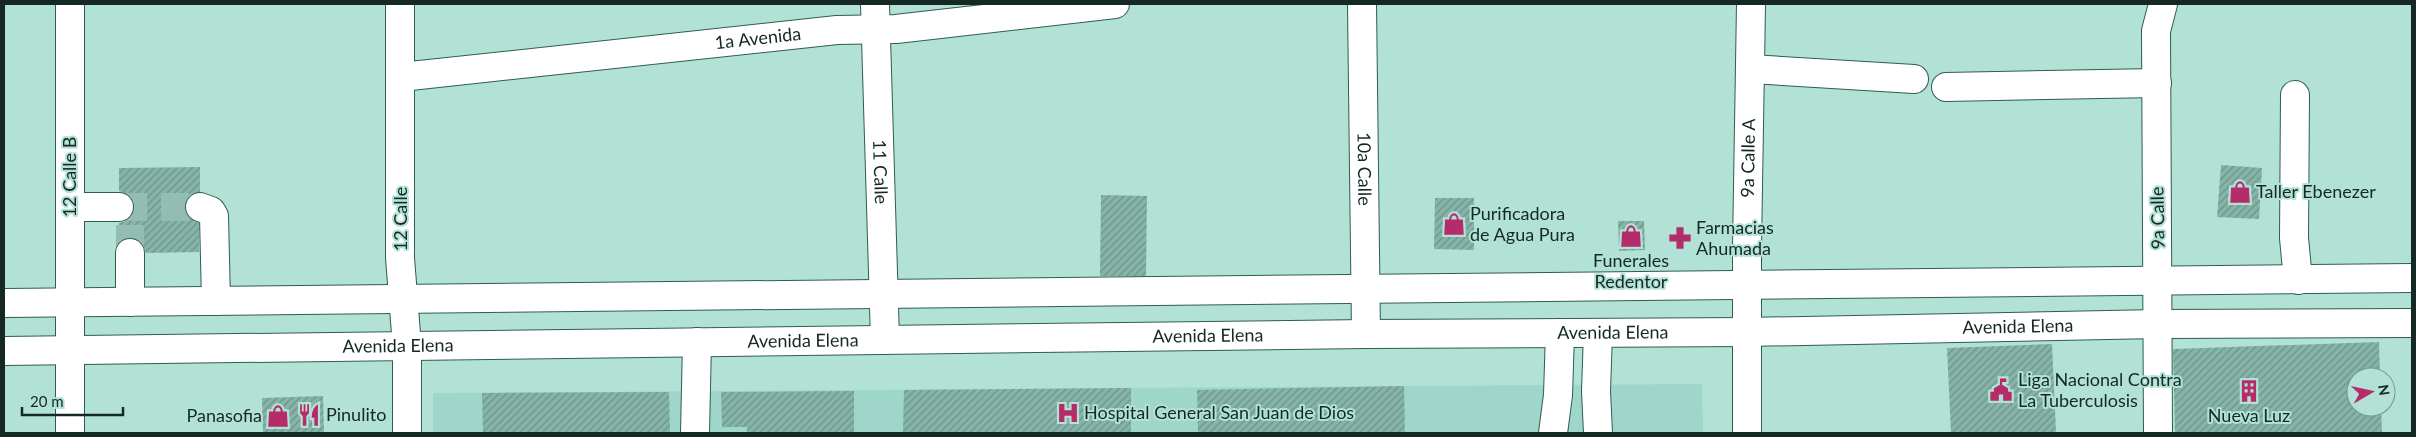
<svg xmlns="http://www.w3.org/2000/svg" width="2416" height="437" viewBox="0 0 2416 437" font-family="Lato,sans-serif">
<defs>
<pattern id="building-hatch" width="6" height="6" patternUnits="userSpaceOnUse" patternTransform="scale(1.25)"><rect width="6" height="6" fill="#86b4a9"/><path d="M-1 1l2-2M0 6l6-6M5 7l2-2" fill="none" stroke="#6c9289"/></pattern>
</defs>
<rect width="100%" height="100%" fill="#b2e2d6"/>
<path fill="#9ed6ca" d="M1702,384L1703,433H433V393Z"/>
<path fill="url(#building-hatch)" d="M2221,165L2262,168L2259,219L2217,217Z
M200,167V192L190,195L186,201L185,209L188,217L199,223V252L146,253L143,245L137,239L130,237L119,242V223L126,221L132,215L135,207L133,200L127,194L119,191V168Z
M1101,195L1147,196L1146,276H1100Z
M1435,198H1474V250L1434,249Z
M1618,221H1644L1645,250L1619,251Z
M2379,342L2380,377H2356V407H2381L2382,433H2175L2173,349Z
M2052,344L2056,432L1951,433L1947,348Z
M1404,386L1405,433H1198L1197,390Z
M1131,388V433H903L904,390Z
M854,391V433H747V427H722L721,392Z
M669,392L670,433H483L482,393Z
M323,396L324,433H263L262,398Z"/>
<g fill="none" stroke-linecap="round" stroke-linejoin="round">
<path stroke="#93bdb2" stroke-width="28" stroke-dasharray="28 14" stroke-linecap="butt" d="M119,207H200
M130,253V207"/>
<defs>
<g id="minor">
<path d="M70,4V433"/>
<path id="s1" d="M875,4L885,340"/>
<path id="s2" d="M1362,4L1366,334"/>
<path d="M1751,69L1914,79"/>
<path id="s3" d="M401,77L837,30L896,29L1115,4"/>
<path d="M1946,87L2157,83"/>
<path d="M2295,95L2294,238L2298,280"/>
<path d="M70,207H119"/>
<path d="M200,207L211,211L214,216L216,301"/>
<path d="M130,253V302"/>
<path d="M1598,333L1596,391L1598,433"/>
<path d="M407,346V433"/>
<path d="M695,433L697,342"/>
<path d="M1553,433L1558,395L1560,333"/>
<path id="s4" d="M1747,433V247L1751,4"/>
</g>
<g id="major">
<path d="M400,4V258L407,346"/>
<path d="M4,303L2412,278"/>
<path id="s5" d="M4,351L1366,334L1747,332L2158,324L2412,323"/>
<path d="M2158,433L2156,31L2163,4"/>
</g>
</defs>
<use href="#minor" stroke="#305c53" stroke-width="30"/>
<use href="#major" stroke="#305c53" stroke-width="30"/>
<use href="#minor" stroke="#fff" stroke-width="28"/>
<use href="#major" stroke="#fff" stroke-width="28"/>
</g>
<defs>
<symbol id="shop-bare" viewBox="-9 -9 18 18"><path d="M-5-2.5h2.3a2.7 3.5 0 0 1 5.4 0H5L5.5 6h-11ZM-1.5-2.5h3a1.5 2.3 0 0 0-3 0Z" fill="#b62c6a" stroke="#b2e2d6" stroke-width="2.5" paint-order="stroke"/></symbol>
<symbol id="pharmacy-bare" viewBox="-9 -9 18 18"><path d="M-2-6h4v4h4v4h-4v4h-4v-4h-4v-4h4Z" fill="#b62c6a" stroke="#b2e2d6" stroke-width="2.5" paint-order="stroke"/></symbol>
<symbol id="civic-bare" viewBox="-9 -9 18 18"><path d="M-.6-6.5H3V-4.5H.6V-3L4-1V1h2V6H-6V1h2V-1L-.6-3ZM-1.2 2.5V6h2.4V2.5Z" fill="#b62c6a" stroke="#b2e2d6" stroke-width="2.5" paint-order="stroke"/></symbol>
<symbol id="building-bare" viewBox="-9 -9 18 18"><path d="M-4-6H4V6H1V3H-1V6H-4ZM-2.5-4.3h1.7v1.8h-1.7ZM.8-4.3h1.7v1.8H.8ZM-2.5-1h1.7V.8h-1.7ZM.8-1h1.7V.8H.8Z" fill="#b62c6a" stroke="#b2e2d6" stroke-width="2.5" paint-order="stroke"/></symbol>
<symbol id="hospital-bare" viewBox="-9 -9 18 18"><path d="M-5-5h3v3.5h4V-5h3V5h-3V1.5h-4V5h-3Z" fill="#b62c6a" stroke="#b2e2d6" stroke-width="2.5" paint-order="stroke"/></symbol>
<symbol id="restaurant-bare" viewBox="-9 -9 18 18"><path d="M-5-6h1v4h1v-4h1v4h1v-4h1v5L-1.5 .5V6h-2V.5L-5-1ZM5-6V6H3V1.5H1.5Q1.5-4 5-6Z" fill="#b62c6a" stroke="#b2e2d6" stroke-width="2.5" paint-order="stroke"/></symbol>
</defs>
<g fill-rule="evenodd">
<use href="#shop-bare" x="2224" y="176" width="32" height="32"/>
<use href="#shop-bare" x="1438" y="208" width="32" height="32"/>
<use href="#shop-bare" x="1615" y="220" width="32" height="32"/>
<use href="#pharmacy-bare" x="1664" y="222" width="32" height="32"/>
<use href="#civic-bare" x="1985" y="374" width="32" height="32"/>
<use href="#building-bare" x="2233" y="375" width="32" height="32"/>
<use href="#hospital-bare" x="1052" y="397" width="32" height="32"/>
<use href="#restaurant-bare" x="293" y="399" width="32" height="32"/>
<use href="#shop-bare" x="262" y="400" width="32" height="32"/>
</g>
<g text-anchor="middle" stroke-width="4" stroke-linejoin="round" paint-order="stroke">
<g font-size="18" fill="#152824" stroke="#b2e2d6">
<text dy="6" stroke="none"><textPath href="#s3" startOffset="359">1a Avenida</textPath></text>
<text dy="6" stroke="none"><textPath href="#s4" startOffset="275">9a Calle A</textPath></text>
<text dy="6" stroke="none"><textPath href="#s2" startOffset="165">10a Calle</textPath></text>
<text dy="6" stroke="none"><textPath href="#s1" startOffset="168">11 Calle</textPath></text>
<text transform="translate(70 177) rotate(-90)" y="6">12 Calle B</text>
<text transform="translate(2158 218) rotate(-91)" y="6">9a Calle</text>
<text transform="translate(401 219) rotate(-90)" y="6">12 Calle</text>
<text dy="6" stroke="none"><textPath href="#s5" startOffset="2014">Avenida Elena</textPath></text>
<text dy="6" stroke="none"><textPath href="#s5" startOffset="1609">Avenida Elena</textPath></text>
<text dy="6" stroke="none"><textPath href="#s5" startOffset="1204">Avenida Elena</textPath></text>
<text dy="6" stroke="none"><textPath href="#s5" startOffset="799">Avenida Elena</textPath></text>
<text dy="6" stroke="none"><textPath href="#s5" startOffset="394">Avenida Elena</textPath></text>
</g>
<g font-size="18" fill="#152824" stroke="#b2e2d6" text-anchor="start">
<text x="2256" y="198">Taller Ebenezer</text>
<text x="1470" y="220">Purificadora<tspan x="1470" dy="21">de Agua Pura</tspan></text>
<text x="1696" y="234">Farmacias<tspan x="1696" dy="21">Ahumada</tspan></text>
<text x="1631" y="267" text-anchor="middle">Funerales<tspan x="1631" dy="21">Redentor</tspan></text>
<text x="2018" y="386">Liga Nacional Contra<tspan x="2018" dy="21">La Tuberculosis</tspan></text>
<text x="1084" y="419">Hospital General San Juan de Dios</text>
<text x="326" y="421">Pinulito</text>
<text x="262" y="422" text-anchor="end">Panasofia</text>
<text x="2249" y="422" text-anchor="middle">Nueva Luz</text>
</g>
</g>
<rect width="2416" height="437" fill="none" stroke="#152824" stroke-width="10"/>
<g transform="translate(2371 392) rotate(81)"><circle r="24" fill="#b2e2d6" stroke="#73988f"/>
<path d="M0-4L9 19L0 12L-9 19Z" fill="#b62c6a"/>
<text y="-8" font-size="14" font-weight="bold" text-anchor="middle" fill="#152824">N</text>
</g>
<path d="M22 407v8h101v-8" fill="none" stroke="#152824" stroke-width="2.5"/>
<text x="30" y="407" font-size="15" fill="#152824" stroke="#b2e2d6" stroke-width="4" paint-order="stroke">20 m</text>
</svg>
